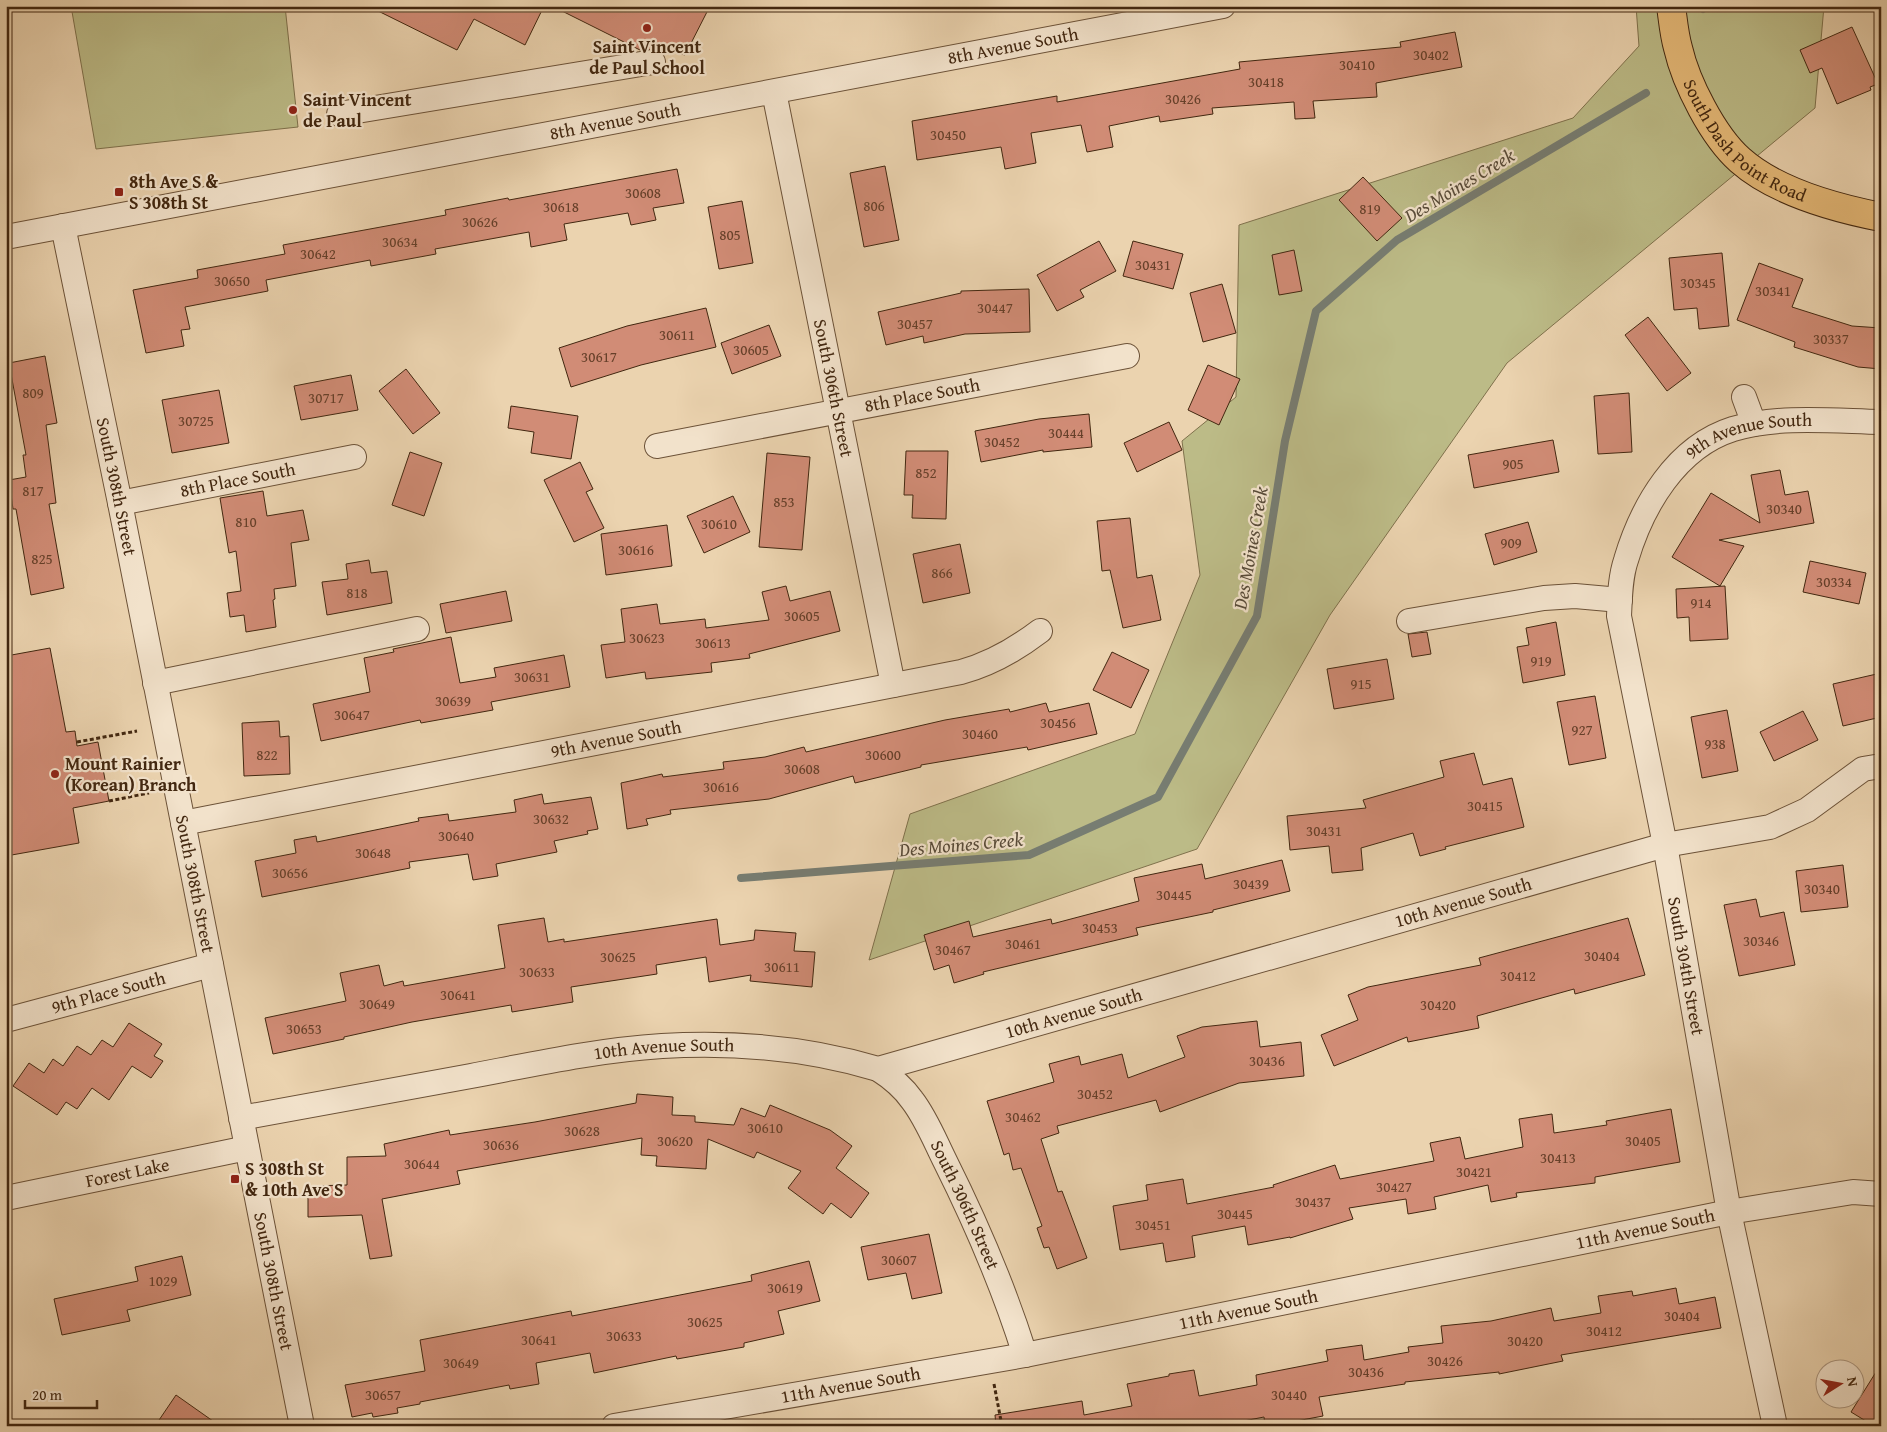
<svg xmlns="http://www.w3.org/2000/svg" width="1887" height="1432" viewBox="0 0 1887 1432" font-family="'Gentium Book Plus',serif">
<rect width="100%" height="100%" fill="#ebd3af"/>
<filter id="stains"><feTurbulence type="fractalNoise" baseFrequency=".004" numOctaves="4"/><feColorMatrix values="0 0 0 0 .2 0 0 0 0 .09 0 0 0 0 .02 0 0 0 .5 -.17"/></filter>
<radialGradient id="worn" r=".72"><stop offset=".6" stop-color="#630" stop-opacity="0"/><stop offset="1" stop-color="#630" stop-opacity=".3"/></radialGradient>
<path fill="#bcbb87" stroke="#7f714c" d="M71,6H285L298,127L96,149Z
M1636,6H1824L1815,108L1507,363L1330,615L1197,849L869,960L910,814L1135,734L1200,575L1182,441L1236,397L1239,225L1573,118L1639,46Z"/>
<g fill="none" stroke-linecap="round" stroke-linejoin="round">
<path stroke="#777d72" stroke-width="8" d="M1703,9L1706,6
M741,878L1029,855L1158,797L1257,616L1285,441L1316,311L1397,240L1646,93"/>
</g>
<path fill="#d18c76" stroke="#422710" d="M368,6H544L525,45L474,19L457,50Z
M552,6H710L685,55L666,50L664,54L657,49L640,50Z
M1852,27L1878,84L1870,87L1871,90L1837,104L1822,68L1810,73L1800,50Z
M1455,32L1462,67L1376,83L1377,97L1313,101L1315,118L1295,119L1294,102L1212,108L1213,114L1160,122L1159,116L1109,126L1113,147L1087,152L1081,125L1031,133L1036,163L1005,169L1001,147L917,160L912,121L1057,96V102L1240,69L1239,62L1401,47L1400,42Z
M885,166L899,240L864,247L850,173Z
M677,169L684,203L653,208L656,220L631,225L628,213L564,224L567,240L531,247L529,232L435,249L436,254L371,266L370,260L266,280L268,291L185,307L190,329L181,330L184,346L146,353L133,290L198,278L197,270L285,254L283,245L446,215L445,210L508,198L509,200Z
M1363,177L1402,218L1377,241L1339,200Z
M742,201L753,263L719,269L708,207Z
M1099,241L1116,271L1080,290L1084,297L1057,311L1037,275Z
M1133,241L1183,254L1173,289L1123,276Z
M1294,250L1302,291L1279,295L1272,255Z
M1722,253L1729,326L1699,329L1697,308L1674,310L1669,258Z
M1759,263L1803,279L1792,307L1852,326L1881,328V369L1858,367L1794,347L1795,342L1737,320Z
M1222,284L1236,333L1203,342L1190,293Z
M1029,289L1030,332L965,334L924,343L923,336L886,345L878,312L961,293V291Z
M706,308L716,347L641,365L571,387L559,348L627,326Z
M1648,317L1691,373L1667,391L1625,335Z
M769,325L781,356L732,374L721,343Z
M45,356L57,423L46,425L56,503L49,504L64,588L31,595L16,509H13L9,480L26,477L23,455H26L9,363Z
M1208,365L1240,379L1219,425L1188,410Z
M406,369L440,413L413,434L379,391Z
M351,375L358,410L301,420L294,386Z
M219,390L229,443L172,453L162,400Z
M1629,393L1632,452L1598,454L1594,396Z
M511,406L578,416L571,459L531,453L534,432L508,428Z
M1089,414L1092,447L1043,452V450L981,462L975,431L1039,419Z
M1169,422L1182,450L1137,472L1124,443Z
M1553,440L1559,472L1474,488L1468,455Z
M906,451H948L946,519L912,518L913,495H904Z
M410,452L442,463L424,516L392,505Z
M767,453L810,457L802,550L759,547Z
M580,462L593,489L586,492L604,528L574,542L544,480Z
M1780,470L1785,495L1808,491L1814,523L1719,540L1744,546L1720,586L1672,557L1711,493L1760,523L1751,475Z
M263,491L267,516L303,510L309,540L291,543L296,586L274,589L275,599L273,600L276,627L246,632L244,615L230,617L227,593L241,591L236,551L229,553L220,498Z
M733,496L750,532L704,553L687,516Z
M1130,518L1137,578L1152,575L1161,620L1123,628L1110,570L1102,571L1097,521Z
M1528,522L1537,552L1494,565L1485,534Z
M667,525L672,566L606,575L601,534Z
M960,544L970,593L923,603L913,554Z
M369,560L371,573L387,571L392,603L327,615L322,582L348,579L346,564Z
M1810,561L1866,573L1859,604L1803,592Z
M786,586L790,601L830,591L840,631L749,654L750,658L711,663L712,672L646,679L645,672L606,678L601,645L625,642L621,609L657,604L660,624L705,619L706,628L769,620L762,592Z
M1725,586L1728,639L1690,641L1689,617L1677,618L1676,589Z
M506,591L512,621L446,633L440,604Z
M1556,622L1565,675L1523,683L1517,647L1529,645L1526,628Z
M1427,632L1431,654L1412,657L1408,634Z
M451,637L460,683L496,677L494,668L564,655L570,687L491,702L493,710L421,723L420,720L321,741L313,704L370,692L364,658L394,652L393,649Z
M50,648L66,732L75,731L77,746L98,742L109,801L73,808L79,843L6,856V656Z
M1112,652L1149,670L1131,708L1093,690Z
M1387,659L1394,699L1334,709L1327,669Z
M1881,673V717L1843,726L1833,684Z
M1595,696L1606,758L1569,765L1557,702Z
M1046,703L1049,712L1089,703L1097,734L1028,750L1027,747L921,765V767L855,783L853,776L769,799L670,810L671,814L646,819L648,825L627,829L621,783L662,774L663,777L724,769L723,762L765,757L804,747L806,752L945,720L1009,709L1010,712Z
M1727,710L1738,771L1702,778L1691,717Z
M1803,711L1818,740L1774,761L1760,732Z
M279,721L280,737L289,736L290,774L244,776L242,723Z
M1474,753L1483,785L1512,778L1524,827L1445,847L1446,849L1420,856L1413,833L1361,848L1363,870L1332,873L1329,846L1290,850L1287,816L1366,808L1363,800L1444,777L1440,761Z
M542,794L544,804L591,797L598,829L587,831L588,834L554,841L557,852L496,864L498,876L473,880L468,854L409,862L410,868L262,897L255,861L296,853L294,840L316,836L317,842L419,821L418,818L448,814L449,821L516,812L514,800Z
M1282,860L1290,891L1213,910V912L1136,928L1138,935L983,972L984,974L954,983L949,965L934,970L924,935L969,921L973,937L1051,919L1052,924L1139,901L1134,878L1202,864L1205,879Z
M1843,865L1848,907L1801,912L1796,871Z
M1756,899L1760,917L1784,912L1795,965L1739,976L1724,905Z
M544,918L548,942L564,939V942L717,919L720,945L754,940L755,930L796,933L794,951L815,952L812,987L750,981L751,975L709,982L706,957L656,965L657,974L571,987L573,1002L512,1012L511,1005L412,1022L344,1037V1039L273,1054L265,1018L346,1001L340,973L379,965L384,986L403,981L404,986L505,968L498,925Z
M1628,918L1645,975L1575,994L1574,989L1477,1016L1479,1028L1408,1042L1407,1037L1334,1066L1321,1035L1358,1020L1348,995L1368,987L1481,965L1479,958Z
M1257,1021L1260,1047L1301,1042L1304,1076L1239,1083L1160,1112L1156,1100L1057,1126L1059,1133L1041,1139L1058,1192L1062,1191L1087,1258L1057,1269L1049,1247L1044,1248L1037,1228L1042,1226L1021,1168L1013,1170L1009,1153L1004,1155L987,1101L1054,1082L1049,1064L1079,1056L1081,1065L1122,1054L1128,1078L1185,1057L1177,1036L1202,1027Z
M129,1023L162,1044L154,1056L163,1061L151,1078L132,1066L109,1100L92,1088L77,1109L66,1102L57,1115L13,1086L29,1063L44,1073L53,1059L63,1066L77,1046L91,1055L102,1040L113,1047Z
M637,1094L673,1097L672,1115L695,1116V1122L734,1125L741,1108L765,1117L770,1105L830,1130L852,1146L836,1168L869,1193L851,1218L831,1203L823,1214L788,1188L801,1171L757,1152L754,1158L708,1139L706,1169L656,1166L657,1156L641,1155L642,1138L457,1171L460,1184L382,1199L392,1256L370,1259L362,1215L308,1217V1186L347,1185V1157L386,1156L384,1144L449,1130L450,1135L535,1122L636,1103Z
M1671,1109L1680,1162L1595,1177V1183L1516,1193L1517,1197L1491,1202L1488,1185L1434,1197L1436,1209L1408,1214L1406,1199L1349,1208L1353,1219L1290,1238V1237L1248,1245L1245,1226L1192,1236L1195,1257L1166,1262L1163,1243L1120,1250L1113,1206L1148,1200L1146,1185L1183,1179L1187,1204L1274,1187L1273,1185L1335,1165L1340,1179L1434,1161L1430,1143L1460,1137L1465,1159L1523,1147L1519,1119L1552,1114L1554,1133L1607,1125L1606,1121Z
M929,1234L942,1293L912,1299L906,1273L868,1280L861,1247Z
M182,1256L191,1295L127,1310L130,1321L62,1335L54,1299L138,1281L135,1267Z
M809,1261L820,1301L778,1311L784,1334L744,1343V1347L677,1359L676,1356L594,1373L590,1353L536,1363L539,1384L510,1389L509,1385L420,1402V1404L397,1408L398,1413L373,1417L372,1413L352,1417L345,1385L425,1371L420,1340L571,1311L572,1316L752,1281L751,1275Z
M1676,1288L1679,1304L1715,1297L1721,1328L1561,1355L1563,1361L1499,1374V1372L1405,1382V1384L1319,1397L1323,1416L1270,1426H1265L1264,1417L1218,1426H996L995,1415L1082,1401L1084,1415L1132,1406L1127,1384L1169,1376V1374L1194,1370L1199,1396L1257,1385L1256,1375L1328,1361L1326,1350L1362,1345L1364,1360L1409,1352L1408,1347L1443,1343L1441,1326L1491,1321L1551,1308L1554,1321L1601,1313L1598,1296L1632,1291L1633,1296Z
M1881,1364V1426H1874L1851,1412Z
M176,1395L220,1426H155Z"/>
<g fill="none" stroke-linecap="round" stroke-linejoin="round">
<defs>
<g id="minor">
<path id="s1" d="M774,92L893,685"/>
<path d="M339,114L653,62"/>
<path id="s2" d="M63,226L120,503L302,1426"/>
<path id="s3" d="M6,237L1223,6"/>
<path d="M1744,397L1754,424"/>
<path id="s4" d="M657,446L1127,356"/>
<path id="s5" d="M120,503L354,457"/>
<path d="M1409,621L1544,598L1575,596L1620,600"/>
<path d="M155,683L417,629"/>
<path id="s6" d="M183,823L961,672C991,664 1015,650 1040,631"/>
<path id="s7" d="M6,1020L211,965"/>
<path id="s8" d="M878,1069C892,1078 903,1087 912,1100C926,1118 935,1141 945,1161C976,1223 1004,1288 1025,1355"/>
<path id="s9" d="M241,1118C318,1104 395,1090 471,1076C534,1064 598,1050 662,1046C734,1042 809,1048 878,1069L1665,845L1770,827L1807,810L1863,769L1881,766"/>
<path id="s10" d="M6,1198L247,1148"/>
<path id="s11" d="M614,1426L1025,1355L1729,1212L1853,1192L1881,1194"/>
<path id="s12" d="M1775,1426L1729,1212L1665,845L1619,616C1620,597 1620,578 1626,560C1642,506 1676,447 1733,429C1780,415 1833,421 1881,422"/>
</g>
<g id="major">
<path id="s13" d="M1671,6C1673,20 1674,34 1678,48C1686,83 1713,136 1740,160C1775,191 1835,208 1881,217"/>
</g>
</defs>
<use href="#minor" stroke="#6c5238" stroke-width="26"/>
<use href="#major" stroke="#422710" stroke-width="30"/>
<path stroke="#422710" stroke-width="3" stroke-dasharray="4 2.5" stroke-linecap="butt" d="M77,742L137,731
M109,801L149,793
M994,1384L1002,1426
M1671,1426L1695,1421L1703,1426"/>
<use href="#minor" stroke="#f2e2cb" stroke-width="24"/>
<use href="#major" stroke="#e6ba78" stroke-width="28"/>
</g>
<g fill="#8f2418" stroke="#f2e2cb" stroke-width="2">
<circle cx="647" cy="28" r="5"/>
<circle cx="293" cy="110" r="5"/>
<rect x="114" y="187" width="10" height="10" rx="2.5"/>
<circle cx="55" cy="774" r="5"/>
<rect x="230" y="1174" width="10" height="10" rx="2.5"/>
</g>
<g text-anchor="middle" stroke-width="4.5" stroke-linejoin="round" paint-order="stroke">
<g font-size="15" fill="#66402a">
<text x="1431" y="60">30402</text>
<text x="1357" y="70">30410</text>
<text x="1266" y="87">30418</text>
<text x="1183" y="104">30426</text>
<text x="948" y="140">30450</text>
<text x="643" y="198">30608</text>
<text x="874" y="211">806</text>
<text x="561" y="212">30618</text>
<text x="1370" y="214">819</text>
<text x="480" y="227">30626</text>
<text x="730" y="240">805</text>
<text x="400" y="247">30634</text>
<text x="318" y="259">30642</text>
<text x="1153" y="270">30431</text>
<text x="232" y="286">30650</text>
<text x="1698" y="288">30345</text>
<text x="1773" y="296">30341</text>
<text x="995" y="313">30447</text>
<text x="915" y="329">30457</text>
<text x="677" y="340">30611</text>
<text x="1831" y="344">30337</text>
<text x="751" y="355">30605</text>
<text x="599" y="362">30617</text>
<text x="33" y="398">809</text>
<text x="326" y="403">30717</text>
<text x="196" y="426">30725</text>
<text x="1066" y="438">30444</text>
<text x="1002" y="447">30452</text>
<text x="1513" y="469">905</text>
<text x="926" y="478">852</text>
<text x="33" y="496">817</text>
<text x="784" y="507">853</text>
<text x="1784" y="514">30340</text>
<text x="246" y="527">810</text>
<text x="719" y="529">30610</text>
<text x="1511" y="548">909</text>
<text x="636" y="555">30616</text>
<text x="42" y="564">825</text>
<text x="942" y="578">866</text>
<text x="1834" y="587">30334</text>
<text x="357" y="598">818</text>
<text x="1701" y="608">914</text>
<text x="802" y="621">30605</text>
<text x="647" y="643">30623</text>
<text x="713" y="648">30613</text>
<text x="1541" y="666">919</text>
<text x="532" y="682">30631</text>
<text x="1361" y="689">915</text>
<text x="453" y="706">30639</text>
<text x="352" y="720">30647</text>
<text x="1058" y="728">30456</text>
<text x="1582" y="735">927</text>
<text x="980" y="739">30460</text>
<text x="1715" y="749">938</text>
<text x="267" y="760">822</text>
<text x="883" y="760">30600</text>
<text x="802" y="774">30608</text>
<text x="721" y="792">30616</text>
<text x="1485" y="811">30415</text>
<text x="551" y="824">30632</text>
<text x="1324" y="836">30431</text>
<text x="456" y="841">30640</text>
<text x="373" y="858">30648</text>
<text x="290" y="878">30656</text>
<text x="1251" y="889">30439</text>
<text x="1822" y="894">30340</text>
<text x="1174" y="900">30445</text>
<text x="1100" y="933">30453</text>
<text x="1761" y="946">30346</text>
<text x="1023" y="949">30461</text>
<text x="953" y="955">30467</text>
<text x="1602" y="961">30404</text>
<text x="618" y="962">30625</text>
<text x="782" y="972">30611</text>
<text x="537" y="977">30633</text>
<text x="1518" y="981">30412</text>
<text x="458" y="1000">30641</text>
<text x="377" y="1009">30649</text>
<text x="1438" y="1010">30420</text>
<text x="304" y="1034">30653</text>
<text x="1267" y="1066">30436</text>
<text x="1095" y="1099">30452</text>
<text x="1023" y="1122">30462</text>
<text x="765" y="1133">30610</text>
<text x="582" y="1136">30628</text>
<text x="675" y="1146">30620</text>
<text x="1643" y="1146">30405</text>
<text x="501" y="1150">30636</text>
<text x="1558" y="1163">30413</text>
<text x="422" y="1169">30644</text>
<text x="1474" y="1177">30421</text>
<text x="1394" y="1192">30427</text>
<text x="1313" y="1207">30437</text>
<text x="1235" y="1219">30445</text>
<text x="1153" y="1230">30451</text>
<text x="899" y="1265">30607</text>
<text x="163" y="1286">1029</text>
<text x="785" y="1293">30619</text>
<text x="1682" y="1321">30404</text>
<text x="705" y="1327">30625</text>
<text x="1604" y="1336">30412</text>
<text x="624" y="1341">30633</text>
<text x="539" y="1345">30641</text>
<text x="1525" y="1346">30420</text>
<text x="1445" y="1366">30426</text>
<text x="461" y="1368">30649</text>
<text x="1366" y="1377">30436</text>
<text x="383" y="1400">30657</text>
<text x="1289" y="1400">30440</text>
</g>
<g font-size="18" fill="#422710" stroke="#f2e2cb">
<text dy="6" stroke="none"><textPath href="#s3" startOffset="1025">8th Avenue South</textPath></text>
<text dy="6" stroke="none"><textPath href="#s3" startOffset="620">8th Avenue South</textPath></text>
<text dy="6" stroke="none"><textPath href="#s13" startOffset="162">South Dash Point Road</textPath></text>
<text dy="6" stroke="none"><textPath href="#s1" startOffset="302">South 306th Street</textPath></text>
<text dy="6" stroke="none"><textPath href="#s4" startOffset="270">8th Place South</textPath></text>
<text dy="6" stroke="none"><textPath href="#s12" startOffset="1071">9th Avenue South</textPath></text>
<text dy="6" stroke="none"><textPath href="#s5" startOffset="120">8th Place South</textPath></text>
<text dy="6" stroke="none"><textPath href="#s2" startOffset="266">South 308th Street</textPath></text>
<text dy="6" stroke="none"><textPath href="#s6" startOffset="441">9th Avenue South</textPath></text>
<text dy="6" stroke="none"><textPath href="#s2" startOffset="671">South 308th Street</textPath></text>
<text dy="6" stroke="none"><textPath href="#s9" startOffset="1254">10th Avenue South</textPath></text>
<text transform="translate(1686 966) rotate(80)" y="6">South 304th Street</text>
<text dy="6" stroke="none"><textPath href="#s7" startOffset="106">9th Place South</textPath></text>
<text dy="6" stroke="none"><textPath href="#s9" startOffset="849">10th Avenue South</textPath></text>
<text dy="6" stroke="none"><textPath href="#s9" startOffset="429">10th Avenue South</textPath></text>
<text dy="6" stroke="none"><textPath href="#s10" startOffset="124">Forest Lake</textPath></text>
<text dy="6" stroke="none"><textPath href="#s8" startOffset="164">South 306th Street</textPath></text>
<text dy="6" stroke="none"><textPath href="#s11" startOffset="1050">11th Avenue South</textPath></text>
<text dy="6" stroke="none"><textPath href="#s2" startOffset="1076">South 308th Street</textPath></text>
<text dy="6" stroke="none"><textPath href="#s11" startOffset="645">11th Avenue South</textPath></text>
<text dy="6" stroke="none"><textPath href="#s11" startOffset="240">11th Avenue South</textPath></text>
</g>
<g font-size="18" font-weight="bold" fill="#422710" stroke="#f2e2cb" text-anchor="start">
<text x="647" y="53" text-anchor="middle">Saint Vincent<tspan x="647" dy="21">de Paul School</tspan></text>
<text x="303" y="106">Saint Vincent<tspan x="303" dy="21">de Paul</tspan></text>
<text x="129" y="188">8th Ave S &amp;<tspan x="129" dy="21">S 308th St</tspan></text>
<text x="65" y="770">Mount Rainier<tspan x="65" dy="21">(Korean) Branch</tspan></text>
<text x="245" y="1175">S 308th St<tspan x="245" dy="21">&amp; 10th Ave S</tspan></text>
</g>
<g font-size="19" font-style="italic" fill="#584b39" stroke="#f2e2cb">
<text transform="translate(1459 185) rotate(-31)" y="7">Des Moines Creek</text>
<text transform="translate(1250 548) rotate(-80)" y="7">Des Moines Creek</text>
<text transform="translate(961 844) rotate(-5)" y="7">Des Moines Creek</text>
</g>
</g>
<rect width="1887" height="1432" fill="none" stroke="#ebd3af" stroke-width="25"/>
<rect x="8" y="8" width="1872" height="1417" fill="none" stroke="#422710" stroke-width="2.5"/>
<rect x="12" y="12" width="1862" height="1407" fill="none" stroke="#422710"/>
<g transform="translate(1840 1384) rotate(79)"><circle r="24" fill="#f2e2cb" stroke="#ac9780"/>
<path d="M0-4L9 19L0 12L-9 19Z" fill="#8f2418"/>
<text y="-8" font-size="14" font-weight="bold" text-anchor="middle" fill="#422710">N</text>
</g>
<path d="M25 1400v8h72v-8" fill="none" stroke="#422710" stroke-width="2.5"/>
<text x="32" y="1400" font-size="15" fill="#422710" stroke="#f2e2cb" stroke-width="4" paint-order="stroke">20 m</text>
<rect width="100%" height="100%" filter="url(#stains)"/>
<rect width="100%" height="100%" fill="url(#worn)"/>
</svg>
